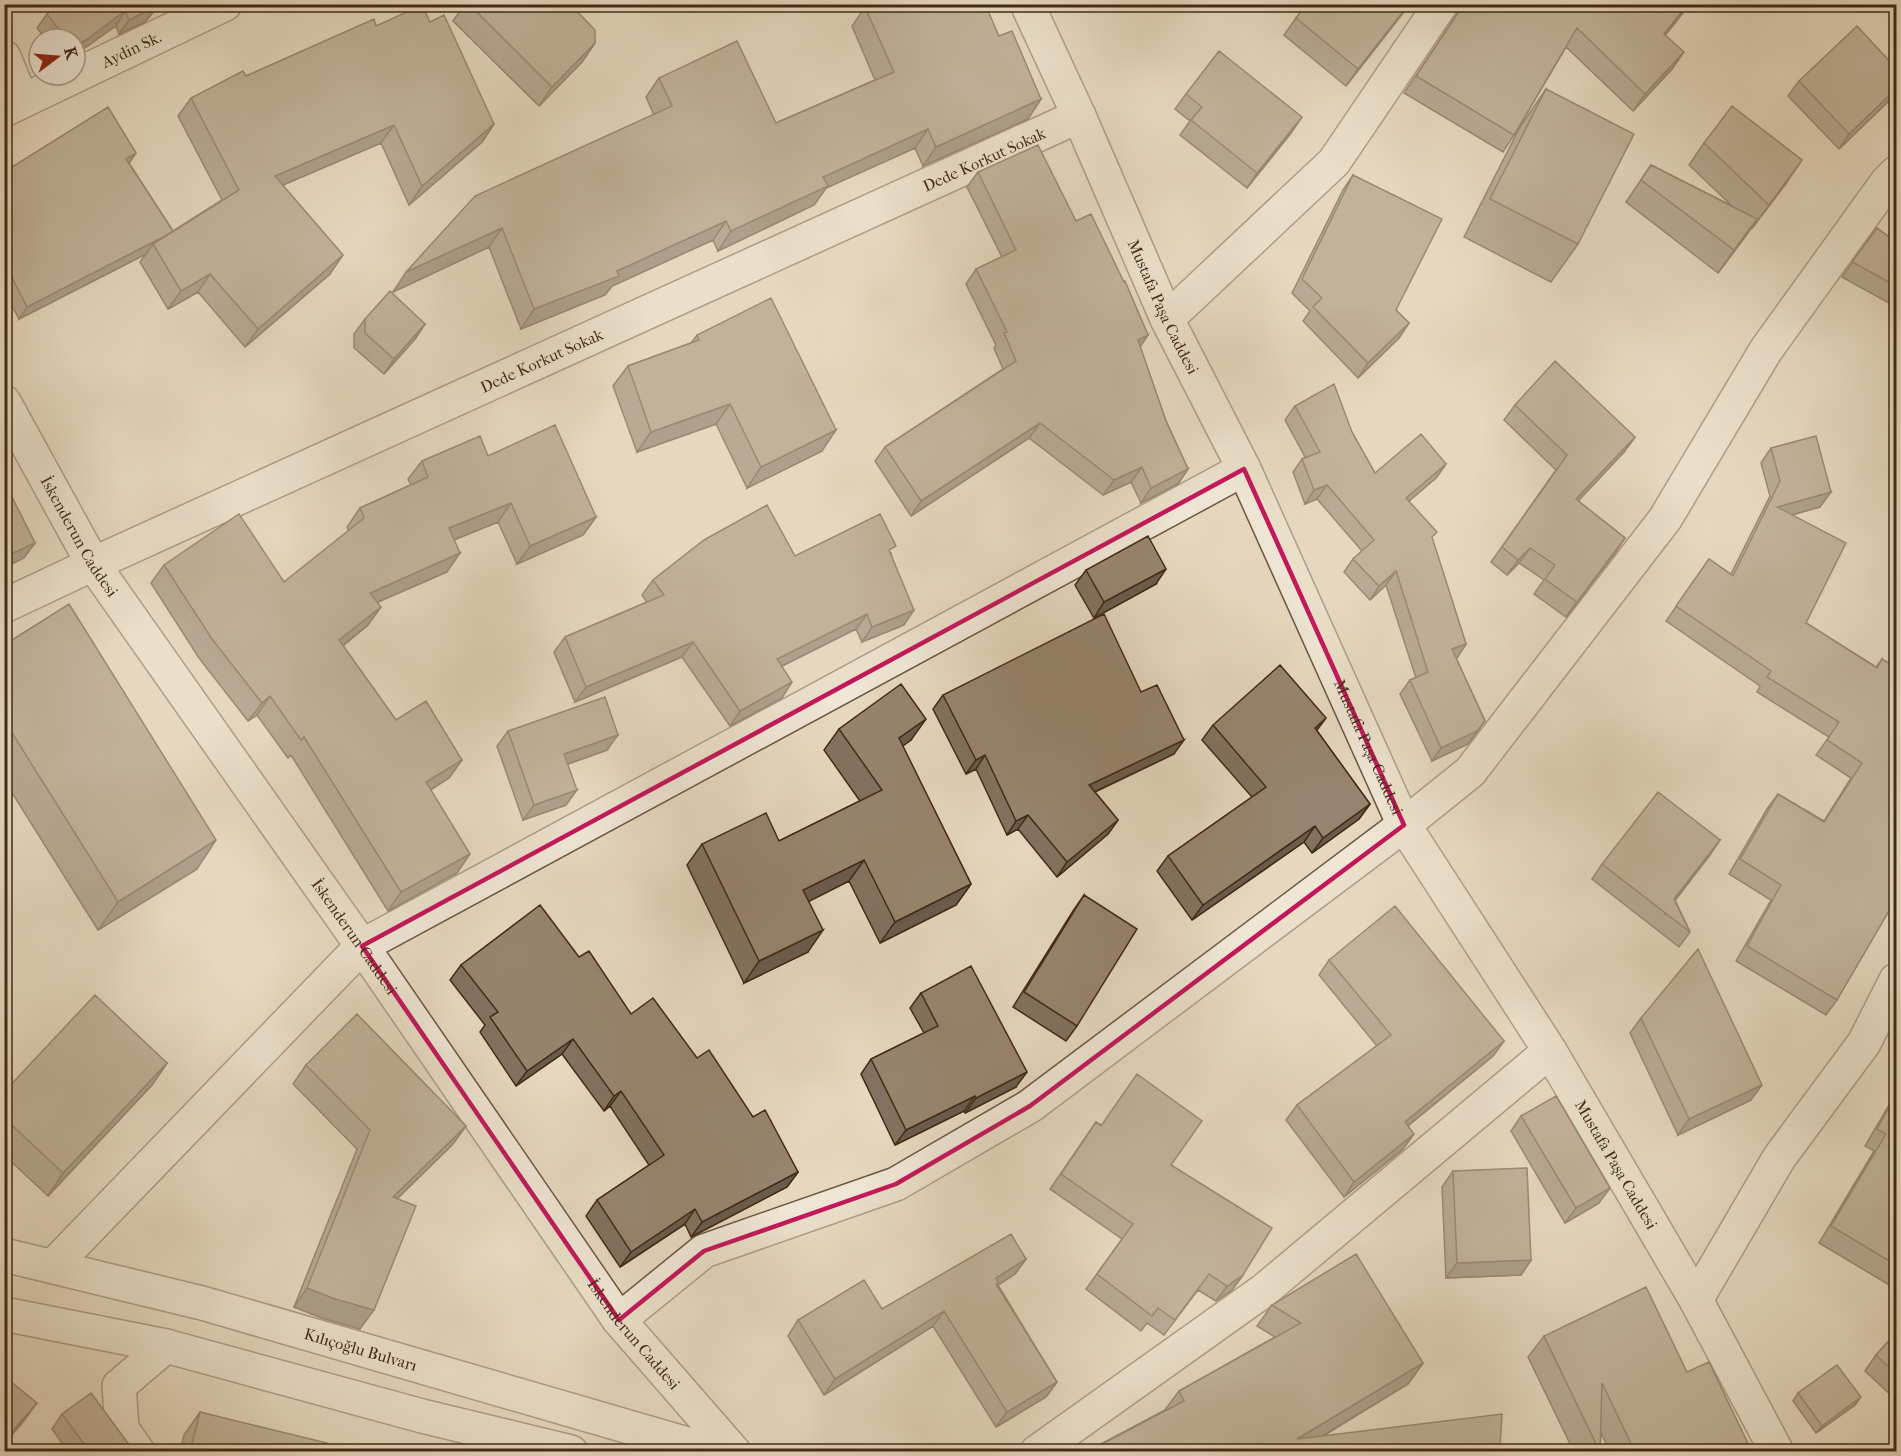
<svg xmlns="http://www.w3.org/2000/svg" width="1901" height="1456" viewBox="0 0 1901 1456" font-family="'IM FELL French Canon',serif">
<rect width="100%" height="100%" fill="#e6d8bf"/>
<filter id="stains"><feTurbulence type="fractalNoise" baseFrequency=".00333" numOctaves="4"/><feColorMatrix values="0 0 0 0 .2 0 0 0 0 .09 0 0 0 0 .02 0 0 0 .5 -.17"/></filter>
<radialGradient id="worn" r=".72"><stop offset=".6" stop-color="#630" stop-opacity="0"/><stop offset="1" stop-color="#630" stop-opacity=".3"/></radialGradient>
<g fill="none" stroke-linecap="round" stroke-linejoin="round">
<defs>
<g id="minor">
<path d="M4,57L22,101"/>
<path id="s1" d="M4,110L225,4"/>
<path d="M1167,319L1334,162L1441,4"/>
<path id="s2" d="M4,402L93,564L362,946L619,1320L734,1452"/>
<path id="s3" d="M4,606L93,564L1079,116"/>
<path d="M53,1266L362,946L1244,469"/>
<path d="M1696,1300L1779,1158L1864,1043L1896,980"/>
<path d="M619,1320L704,1251L896,1184L1030,1106L1404,825L1470,772L1665,519L1766,350L1887,182L1896,173"/>
<path d="M138,1452L122,1429L119,1386L166,1346"/>
<path d="M1037,1452L1263,1291L1550,1051"/>
</g>
<g id="tertiary">
<path id="s4" d="M1027,4L1079,116L1167,319L1244,469L1404,825L1550,1051L1696,1300L1777,1452"/>
<path id="s5" d="M4,1255L202,1303L715,1452"/>
<path d="M4,1314L166,1346L422,1416L571,1452"/>
</g>
</defs>
<use href="#minor" stroke="#6c5640" stroke-width="36"/>
<use href="#tertiary" stroke="#6c5640" stroke-width="36"/>
<use href="#minor" stroke="#efe6d5" stroke-width="33"/>
<use href="#tertiary" stroke="#efe6d5" stroke-width="33"/>
</g>
<path fill="#83725f" stroke="#432a16" stroke-width="1.5" d="M160,4L145,22L119,34L116,26L75,39H46L37,28L47,14Z
M465,4H570L595,43L582,62L539,106L453,21Z
M1307,4H1410L1346,86L1284,35L1296,18Z
M1459,4H1690L1665,35L1672,69L1633,111L1566,47L1514,135L1503,152L1404,93L1457,14Z
M865,7L999,36L1041,99L1028,119L923,166L915,148L826,188L814,205L718,251L713,240L612,286L605,295L521,329L489,247L393,292L654,115L646,97L659,78L776,123L875,80L852,26Z
M430,22L494,124L482,142L409,205L381,143L283,185L330,274L245,347L198,292L168,309L140,262L146,254L19,319L4,291V172L129,163L173,231L222,200L178,116L191,98L246,76L376,26Z
M1799,81L1896,94L1839,149L1788,96Z
M1546,89L1578,244L1551,282L1464,237L1520,127Z
M1186,94L1291,133L1247,188L1180,135L1190,121L1175,109Z
M1704,143L1787,182L1753,227V226L1718,273L1626,202L1651,165L1732,206L1689,165Z
M978,172L1076,221L1140,347L1166,421L1188,469L1178,484L1141,503L1131,482L1103,495L1029,438L911,516L875,461L885,447L1003,369L994,348L996,345L966,284L976,269L1002,257L967,187Z
M1353,175L1396,310L1409,323L1399,338L1358,378L1303,321L1310,311L1292,293L1343,190Z
M1877,228L1896,242V307L1842,277Z
M365,319L425,324L415,339L384,374L354,348V334Z
M697,335L822,451L747,488L716,424L637,452L613,386L628,366L691,343Z
M1515,405L1635,437L1624,452L1578,501L1625,538L1566,617L1534,594L1544,580L1519,563L1507,575L1491,562L1556,470L1504,420Z
M1295,406L1352,432L1375,473L1446,464L1436,478L1409,501L1432,539L1466,644L1456,658L1485,721L1468,744L1432,761L1400,694L1410,680L1416,678L1386,585L1370,600L1344,572L1353,559L1362,551L1317,499L1305,504L1293,472L1302,459L1305,457L1285,420Z
M1771,448L1820,507L1792,515L1806,623L1876,667L1882,659L1837,1000L1826,1015L1736,961L1771,900L1729,874L1767,809L1778,794L1824,821L1851,778L1816,755L1829,737L1757,692L1760,686L1666,621L1709,559L1731,574L1770,496L1761,463Z
M488,456L596,517L583,535L517,564L498,522L454,540L447,572L378,602L368,625L343,646L396,720L462,760L449,778L430,790L457,873L388,911L291,755L288,758L257,715L248,721L199,658L151,583L164,565L284,582L349,531L347,527L360,508L411,485L408,479L422,461Z
M891,553L904,625L862,642L856,629L782,666V698L730,726L682,657L575,702L554,652L565,637L647,602L642,595L653,580L795,556Z
M1086,570L1156,584L1094,618L1075,585Z
M4,645L197,869L98,930L4,780Z
M1141,692L1174,754L1095,792L1118,820L1108,834L1057,877L1018,829L1007,835L976,769L966,774L933,709L943,695Z
M1213,725L1317,731L1370,804L1359,819L1312,853L1304,842L1192,920L1157,871L1168,856L1252,797L1202,740Z
M839,729L911,740L902,746L971,884L956,905L880,943L849,881L809,901L808,952L744,983L687,865L702,844L779,841L860,801L824,750Z
M508,731L607,750L568,764L566,805L523,820L497,746Z
M1720,840L1675,900L1690,932L1679,947L1592,879L1602,864Z
M1084,895L1077,1026L1066,1041L1013,1007L1073,911Z
M579,957L631,1014L697,1058L753,1117L798,1172L787,1187L691,1237L685,1224L620,1267L586,1216L597,1200L649,1165L610,1106L604,1111L562,1054L516,1086L480,1032L485,1025L450,980L461,965Z
M1329,960L1504,1041L1493,1056L1408,1126L1403,1149L1344,1197L1286,1120L1297,1105L1377,1046L1319,975Z
M921,993L1016,1087L965,1113L964,1111L895,1145L861,1074L871,1059L924,1033L910,1008Z
M1641,1018L1751,1100L1678,1135L1630,1033Z
M167,1063L152,1085L48,1196L4,1155V1092Z
M306,1065L466,1126L452,1145L397,1199L360,1329L322,1318L294,1307L357,1149L293,1084Z
M1896,1093V1289L1819,1243L1874,1151L1865,1146Z
M1521,1116L1599,1203L1565,1223L1511,1131Z
M1096,1122L1171,1165L1243,1275L1232,1290L1216,1301L1198,1290L1164,1335L1147,1323L1141,1331L1086,1289L1122,1239L1050,1189Z
M1453,1171L1531,1260L1521,1275L1446,1278L1442,1187Z
M1026,1259L1015,1274L998,1285L1057,1382L1046,1397L996,1427L933,1326L824,1395L788,1336L798,1320L882,1309Z
M1272,1305L1423,1363L1408,1384L1323,1436L1500,1448L1573,1450L1528,1357L1544,1336L1687,1372L1752,1452H1610L1601,1433L1600,1452H1086L1165,1410L1179,1391L1275,1337L1257,1326Z
M1896,1333V1400L1865,1371L1876,1355Z
M1798,1393L1855,1405L1816,1433L1793,1401Z
M200,1412L325,1452H180L184,1435Z
M62,1414L130,1446L126,1452H68L52,1429Z"/>
<path fill="#6a5c4d" stroke="#432a16" stroke-width="1.5" d="M158,4H160L145,22L119,34L129,20Z
M1409,4H1410L1346,86L1358,69Z
M1688,4H1690L1653,51L1664,34Z
M125,11L116,26L75,55V46Z
M595,43L582,62L539,106L552,87Z
M1684,52L1672,69L1633,111L1645,94Z
M1896,89V94L1839,149L1849,134Z
M1041,99L1028,119L923,166L936,147Z
M1302,117L1291,133L1247,188L1257,173Z
M494,124L482,142L409,205L422,186Z
M394,125L381,143L262,194L275,176Z
M928,129L915,148L826,188L814,205L718,251L731,231L823,177Z
M136,153L128,165L126,159Z
M1802,160L1787,182L1753,227L1769,205Z
M1757,219L1742,241L1718,273L1734,250Z
M726,221L713,240L612,286L605,295L521,329L534,309Z
M502,228L489,247L393,292L406,272Z
M174,231L153,244L146,254L19,319L27,307Z
M343,255L330,274L245,347L258,329Z
M210,274L198,292L168,309L181,291Z
M1409,323L1399,338L1358,378L1368,363Z
M425,324L415,339L384,374L394,359Z
M1148,335L1138,350V340Z
M730,404L716,424L637,452L651,432Z
M1040,423L1029,438L911,516L921,501Z
M836,430L822,451L747,488L761,467Z
M1635,437L1624,452L1565,515L1576,499Z
M1446,464L1436,478L1396,512L1406,498Z
M1142,467L1131,482L1103,495L1114,480Z
M1188,469L1178,484L1141,503L1151,488Z
M1327,485L1317,499L1305,504L1314,490Z
M1831,492L1820,507L1766,522L1777,507Z
M511,503L498,522L436,547L449,528Z
M596,517L583,535L517,564L530,546Z
M1625,538L1615,553L1566,617L1577,602Z
M35,543L24,558L4,568V557Z
M1530,548L1519,563L1507,575L1518,560Z
M460,553L447,572L357,611L370,593Z
M1166,569L1156,584L1094,618L1104,602Z
M1396,571L1386,585L1370,600L1379,586Z
M381,607L368,625L326,659L339,640Z
M914,610L904,625L862,642L872,627Z
M867,614L856,629L766,674L777,659Z
M693,642L682,657L575,702L586,687Z
M1466,644L1457,658L1442,663L1452,649Z
M792,682L782,698L730,726L740,711Z
M270,696L257,715L248,721L262,703Z
M1326,718L1315,733V728Z
M926,719L911,740L884,760L899,738Z
M1485,721L1468,744L1432,761L1441,748Z
M618,735L607,750L554,769L564,754Z
M1184,740L1174,754L1079,799L1089,785Z
M985,755L976,769L966,774L976,760Z
M462,760L449,778L413,801L426,782Z
M577,790L566,805L523,820L534,805Z
M1370,804L1359,819L1312,853L1323,838Z
M1028,815L1018,829L1007,835L1016,821Z
M1118,820L1108,834L1057,877L1067,862Z
M1315,826L1304,842L1192,920L1203,905Z
M216,840L197,869L98,930L118,902Z
M1720,840L1710,855L1664,915L1674,899Z
M470,854L457,873L388,911L401,892Z
M864,860L849,881L788,912L803,890Z
M971,884L956,905L880,943L895,922Z
M823,930L808,952L744,983L759,961Z
M573,1039L562,1054L516,1086L527,1071Z
M1504,1041L1493,1056L1394,1137L1405,1122Z
M167,1063L152,1085L48,1196L63,1173Z
M1027,1072L1016,1087L965,1113L976,1098Z
M1762,1085L1751,1100L1678,1135L1689,1119Z
M621,1091L610,1106L604,1111L614,1096Z
M975,1096L964,1111L895,1145L906,1130Z
M466,1126L452,1145L379,1216L393,1197Z
M1414,1134L1403,1149L1344,1197L1354,1182Z
M798,1172L787,1187L691,1237L702,1222Z
M1610,1188L1599,1203L1565,1223L1576,1208Z
M695,1209L685,1224L620,1267L631,1252Z
M1026,1259L1015,1274L995,1287L996,1278Z
M1531,1260L1521,1275L1446,1278L1457,1263Z
M1243,1275L1232,1290L1216,1301L1227,1286Z
M307,1288L374,1310L360,1329L322,1318L294,1307Z
M944,1311L933,1326L824,1395L835,1379Z
M1423,1363L1408,1384L1296,1452L1297,1439Z
M1057,1382L1046,1397L996,1427L1007,1412Z
M1861,1397L1855,1405L1816,1433L1822,1426Z
M37,1403L23,1422L4,1444V1441Z"/>
<path fill="#98846e" stroke="#432a16" stroke-width="1.5" d="M55,4H158L155,7L129,20L125,11L86,40L75,46V39H66L47,14Z
M469,4H570L595,30V43L552,87Z
M870,4H985L999,36L1012,31L1041,99L936,147L928,129L823,177L828,186L731,231L726,221L617,271L619,276L534,309L502,228L406,272L475,196L672,106L659,78L737,41L776,123L894,72L865,7Z
M1307,4H1409L1358,69L1296,18Z
M1464,4H1688L1664,34L1684,52L1645,94L1577,28L1514,135L1416,76Z
M422,5L430,22L444,15L494,124L422,186L394,125L275,176L343,255L258,329L210,274L181,291L153,244L239,190L191,98L243,71L246,76L374,19L376,26Z
M1857,26L1896,68V89L1849,134L1799,81Z
M1219,51L1302,117L1257,173L1191,120L1202,107L1186,94Z
M1546,89L1634,134L1578,244L1490,199Z
M1732,106L1802,160L1769,205L1704,143Z
M108,107L136,153L126,159L173,231L165,236L27,307L4,262V172Z
M1038,145L1076,221L1091,214L1124,282L1125,281L1148,335L1138,340L1166,421L1188,469L1151,488L1142,467L1114,480L1040,423L921,501L885,447L1016,361L1004,333L1007,332L976,269L1016,250L978,172Z
M1651,165L1757,219L1734,250L1641,180Z
M1353,175L1442,219L1396,310L1409,323L1368,363L1313,307L1322,298L1302,279Z
M1877,228L1896,242V286L1852,262Z
M390,291L425,324L394,359L365,333V319Z
M771,298L836,430L761,467L730,404L651,432L628,366L699,340L697,335Z
M1555,361L1635,437L1576,499L1625,538L1577,602L1545,579L1555,565L1530,548L1518,560L1502,547L1567,455L1515,405Z
M1334,384L1352,432L1375,473L1421,434L1446,464L1406,498L1437,532L1432,537L1466,644L1452,649L1485,721L1477,731L1441,748L1410,680L1428,672L1396,571L1379,586L1353,559L1374,540L1327,485L1314,490L1302,459L1320,452L1295,406Z
M555,425L596,517L530,546L511,503L449,528L460,553L370,593L381,607L339,640L396,720L426,701L462,760L426,782L470,854L401,892L304,737L301,740L270,696L262,703L212,639L164,565L239,514L284,582L364,518L360,508L428,477L422,461L480,436L488,456Z
M1816,436L1831,492L1777,507L1846,543L1806,623L1877,668L1882,659L1896,667V899L1837,1000L1747,946L1781,885L1740,859L1778,794L1824,822L1862,763L1827,740L1839,722L1767,677L1771,671L1676,606L1709,559L1733,576L1780,481L1771,448Z
M4,481L35,543L4,557Z
M767,505L795,556L880,514L896,546L889,550L914,610L872,627L867,614L777,659L792,682L740,711L693,642L586,687L565,637L664,595L653,580L704,540Z
M1148,536L1166,569L1104,602L1086,570Z
M69,604L216,840L118,902L4,720V645Z
M1104,614L1141,692L1157,685L1184,740L1089,785L1118,820L1067,862L1028,815L1016,821L985,755L976,760L943,695Z
M1280,665L1326,718L1315,728L1370,804L1323,838L1315,826L1203,905L1168,856L1266,787L1213,725Z
M901,684L926,719L899,738L971,884L895,922L864,860L803,890L823,930L759,961L702,844L766,813L779,841L882,790L839,729Z
M605,697L618,735L564,754L577,790L534,805L508,731Z
M1658,792L1720,840L1674,899L1690,932L1602,864Z
M1084,895L1137,929L1077,1026L1024,992Z
M540,905L579,957L589,951L631,1014L653,998L697,1058L709,1050L753,1117L765,1110L798,1172L702,1222L695,1209L631,1252L597,1200L664,1155L621,1091L614,1096L573,1039L527,1071L490,1017L498,1012L461,965Z
M1395,906L1504,1041L1405,1122L1414,1134L1354,1182L1297,1105L1391,1035L1329,960Z
M1698,949L1762,1085L1689,1119L1641,1018Z
M971,966L1027,1072L976,1098L975,1096L906,1130L871,1059L938,1026L921,993Z
M95,995L167,1063L63,1173L4,1118V1092Z
M357,1014L466,1126L393,1197L416,1206L374,1310L335,1299L307,1288L370,1130L306,1065Z
M1137,1074L1202,1121L1171,1165L1272,1228L1243,1275L1227,1286L1209,1274L1175,1320L1158,1308L1152,1316L1097,1274L1133,1224L1061,1174L1096,1122L1101,1126Z
M1896,1095V1265L1831,1226L1886,1134L1877,1129Z
M1556,1096L1610,1188L1576,1208L1521,1116Z
M1527,1168L1531,1260L1457,1263L1453,1171Z
M1011,1234L1026,1259L996,1278L998,1282L996,1284L1057,1382L1007,1412L944,1311L835,1379L798,1320L864,1280L882,1309Z
M1356,1254L1423,1363L1297,1439L1502,1414L1500,1448L1599,1450L1544,1336L1646,1287L1687,1372L1709,1362L1752,1452H1635L1602,1383L1600,1452H1087L1184,1401L1179,1391L1301,1323L1272,1305Z
M1896,1333V1374L1876,1355Z
M1837,1365L1861,1397L1822,1426L1798,1393Z
M4,1376L37,1403L4,1441Z
M91,1393L130,1446L123,1452H90L62,1414Z
M200,1412L327,1443L325,1452H191L190,1451Z"/>
<path d="M0 0H1901V1456H0ZM1244,469L1404,825L1030,1106L896,1184L704,1251L619,1320L362,946Z" fill="#e6d8bf" fill-opacity=".55" fill-rule="evenodd"/>
<path fill="none" stroke="#c2185b" stroke-width="4.5" stroke-linejoin="round" d="M1244,469L1404,825L1030,1106L896,1184L704,1251L619,1320L362,946Z"/>
<g text-anchor="middle" stroke-width="4.5" stroke-linejoin="round" paint-order="stroke">
<g font-size="16" fill="#432a16" stroke="#efe6d5">
<text dy="6" stroke="none"><textPath href="#s1" startOffset="141">Aydin Sk.</textPath></text>
<text dy="6" stroke="none"><textPath href="#s3" startOffset="1077">Dede Korkut Sokak</textPath></text>
<text dy="6" stroke="none"><textPath href="#s4" startOffset="332">Mustafa Paşa Caddesi</textPath></text>
<text dy="6" stroke="none"><textPath href="#s3" startOffset="591">Dede Korkut Sokak</textPath></text>
<text dy="6" stroke="none"><textPath href="#s2" startOffset="154">İskenderun Caddesi</textPath></text>
<text dy="6" stroke="none"><textPath href="#s4" startOffset="818">Mustafa Paşa Caddesi</textPath></text>
<text dy="6" stroke="none"><textPath href="#s2" startOffset="640">İskenderun Caddesi</textPath></text>
<text dy="6" stroke="none"><textPath href="#s4" startOffset="1304">Mustafa Paşa Caddesi</textPath></text>
<text dy="6" stroke="none"><textPath href="#s2" startOffset="1126">İskenderun Caddesi</textPath></text>
<text dy="6" stroke="none"><textPath href="#s5" startOffset="369">Kılıçoğlu Bulvarı</textPath></text>
</g>
</g>
<rect width="1901" height="1456" fill="none" stroke="#e6d8bf" stroke-width="24"/>
<rect x="6" y="6" width="1889" height="1444" fill="none" stroke="#432a16" stroke-width="3"/>
<rect x="12" y="12" width="1877" height="1432" fill="none" stroke="#432a16" stroke-width="1.5"/>
<g transform="translate(57 57) rotate(74)"><circle r="28" fill="#efe6d5" stroke="#aa9b89" stroke-width="1.5"/>
<path d="M0-4.5L10 22L0 15L-10 22Z" fill="#8f2418"/>
<text y="-9" font-size="16" font-weight="bold" text-anchor="middle" fill="#432a16">K</text>
</g>
<rect width="100%" height="100%" filter="url(#stains)"/>
<rect width="100%" height="100%" fill="url(#worn)"/>
</svg>
